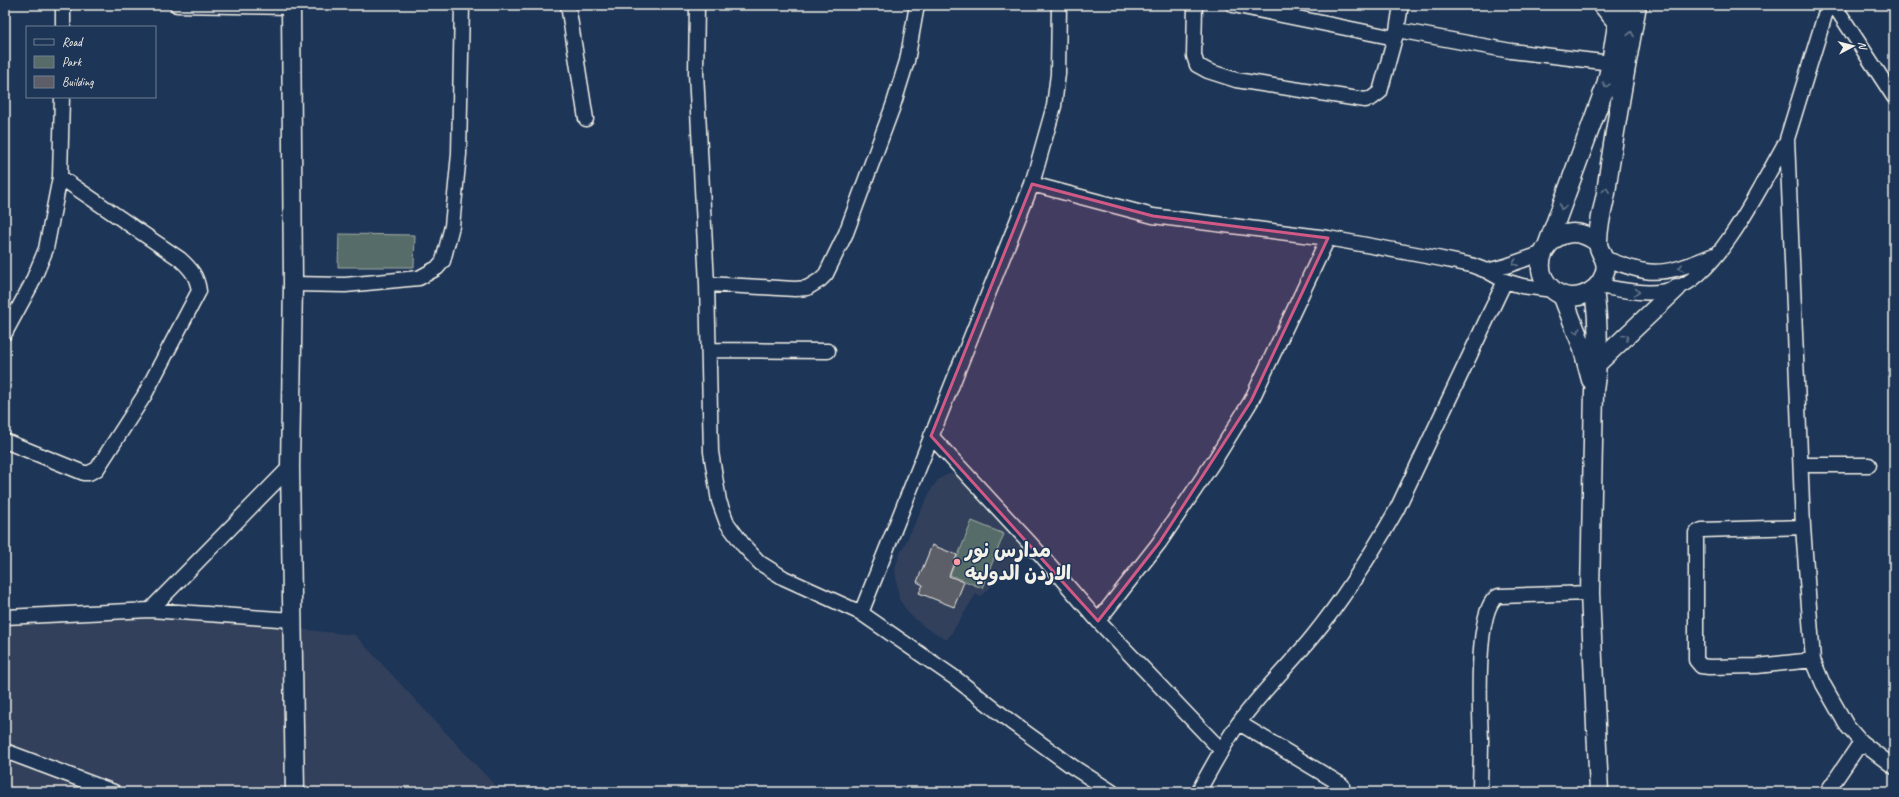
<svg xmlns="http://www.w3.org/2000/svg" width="1899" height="797" viewBox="0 0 1899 797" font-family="Caveat,'Playpen Sans Arabic',sans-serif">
<rect width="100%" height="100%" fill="#1d3557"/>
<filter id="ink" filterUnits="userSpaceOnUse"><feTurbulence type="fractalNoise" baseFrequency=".025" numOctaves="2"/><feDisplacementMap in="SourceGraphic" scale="8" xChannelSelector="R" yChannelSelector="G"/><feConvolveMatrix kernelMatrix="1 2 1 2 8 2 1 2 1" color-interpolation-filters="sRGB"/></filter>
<g filter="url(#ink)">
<path fill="#30415c" d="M954,473L962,475L1030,550L980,597L976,594L947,640L926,628L908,613L899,599L895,569L899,556L932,488L938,480L946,475Z
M53,604L355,635L501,792H5V625Z"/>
<path fill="#576c68" stroke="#a6aea8" d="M339,234L415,235L414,267H338Z
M972,521L1004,534L982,588L950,575Z"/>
<path fill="#5d5e67" stroke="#f4f1e8" d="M932,545L957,555L949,576L964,582L954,607L919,593L923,585L917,582Z"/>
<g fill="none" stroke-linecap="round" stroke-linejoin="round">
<defs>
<path id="minor" d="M177,5L291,7
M568,5L586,119
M697,5L696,73L707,284L711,452L719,501L727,523L744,546L760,563L784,578L861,613L955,678L1011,722L1073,767L1112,792
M1195,5L1194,56L1197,65L1208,71L1236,80L1365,100L1372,98L1380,92L1397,30L1401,5
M1233,5L1395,38
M1600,5L1618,27
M1828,5L1787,139L1803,527L1813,660L1823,684L1847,726L1861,742L1894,767
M1834,5L1894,97
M63,27V5
M1397,30L1511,51L1611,63
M1032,184L1153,216L1328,238L1437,258L1471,265L1487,271L1505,281L1522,286L1553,290
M1606,259C1618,263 1632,269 1645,271C1668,275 1692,264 1714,255
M1487,271L1506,266L1543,253
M293,284L345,285L419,278L437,268L443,261L452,226L459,154L462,5
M707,284L795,289L807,288L820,280L826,274L846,233L893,106L907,61L917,5
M1598,286C1624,290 1651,297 1676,288C1719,275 1765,178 1787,140
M5,333L31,285L46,249L60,177L62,97
M709,350L828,351
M931,436L1041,555L1098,621
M5,441L84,473H89L97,469L144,396L199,291C197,276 191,269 180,259L60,177
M1801,465H1869
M1803,527L1702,530L1696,533V660L1701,666L1709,667L1757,666L1813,660
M150,610L290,467
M861,613L1032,184L1054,106L1058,74L1059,5
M5,617L150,610L293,620
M1239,723L1342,785
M1221,750L1098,621L1159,543L1216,458L1251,401L1328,238
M5,751L114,792
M1198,792C1211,769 1223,746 1238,724C1261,692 1289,666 1313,636C1345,597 1372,553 1397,509L1505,281
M1480,792C1480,775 1481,757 1481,740C1480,717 1474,603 1499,596L1590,593
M1827,792L1861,742"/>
<path id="tertiary" d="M291,5L293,284L290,467L295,792
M1598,243C1560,212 1521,261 1552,289C1569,305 1597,295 1604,275C1610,259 1597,253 1598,241C1598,225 1603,209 1606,193C1614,130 1626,68 1637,5
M1547,246L1606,85L1611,63L1620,5
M1594,290C1599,324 1599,357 1594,391L1590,593L1599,792
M1562,295L1582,346L1591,380
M1598,363L1677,288"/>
</defs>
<use href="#minor" stroke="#f4f1e8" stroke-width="17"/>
<use href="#tertiary" stroke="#f4f1e8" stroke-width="21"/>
<use href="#minor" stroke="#1d3557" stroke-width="14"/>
<use href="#tertiary" stroke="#1d3557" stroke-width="18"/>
</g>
<defs><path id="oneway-chevron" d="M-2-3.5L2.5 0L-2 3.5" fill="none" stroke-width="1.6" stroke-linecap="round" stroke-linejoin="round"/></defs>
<g stroke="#68778a">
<use href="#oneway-chevron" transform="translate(1631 34) rotate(-80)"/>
<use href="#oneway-chevron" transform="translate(1606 85) rotate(106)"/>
<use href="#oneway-chevron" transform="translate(1606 190) rotate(-82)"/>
<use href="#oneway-chevron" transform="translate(1562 207) rotate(112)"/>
<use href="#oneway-chevron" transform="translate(1515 263) rotate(159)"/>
<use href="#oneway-chevron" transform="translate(1681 268) rotate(167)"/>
<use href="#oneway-chevron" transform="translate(1637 292) rotate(8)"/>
<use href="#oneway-chevron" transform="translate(1577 331) rotate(70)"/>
<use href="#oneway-chevron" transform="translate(1626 337) rotate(-43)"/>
</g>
</g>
<path fill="#d15985" fill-opacity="0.2" stroke="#d15985" stroke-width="3" stroke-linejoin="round" d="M1032,184L1153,216L1328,238L1251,401L1159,543L1098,621L931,436Z"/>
<circle fill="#ff9aa2" stroke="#1d3557" stroke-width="1.5" cx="957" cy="562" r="4"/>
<g text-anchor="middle" stroke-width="3" stroke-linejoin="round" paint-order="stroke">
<g font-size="20" font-weight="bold" fill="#f4f1e8" stroke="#1d3557" text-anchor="start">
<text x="965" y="557">مدارس نور<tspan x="965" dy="23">الاردن الدوليه</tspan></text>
</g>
</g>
<rect width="1899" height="797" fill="none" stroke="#1d3557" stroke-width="20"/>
<rect x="10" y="10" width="1879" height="777" fill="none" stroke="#f4f1e8" stroke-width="1.5" filter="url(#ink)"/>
<rect x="26" y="26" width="130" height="72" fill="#1d3557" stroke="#738091"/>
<rect x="34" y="39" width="20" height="6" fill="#1d3557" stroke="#738091"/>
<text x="62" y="46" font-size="12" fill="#f4f1e8">Road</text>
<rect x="34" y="56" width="20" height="12" fill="#576c68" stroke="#738091"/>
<text x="62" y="66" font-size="12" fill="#f4f1e8">Park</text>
<rect x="34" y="76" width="20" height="12" fill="#5d5e67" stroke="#738091"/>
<text x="62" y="86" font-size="12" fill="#f4f1e8">Building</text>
<g transform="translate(1853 46) rotate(83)" stroke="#1d3557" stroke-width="3" paint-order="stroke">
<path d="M0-3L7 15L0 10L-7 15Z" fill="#f4f1e8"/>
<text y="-6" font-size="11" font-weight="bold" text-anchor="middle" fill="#f4f1e8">N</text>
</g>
</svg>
